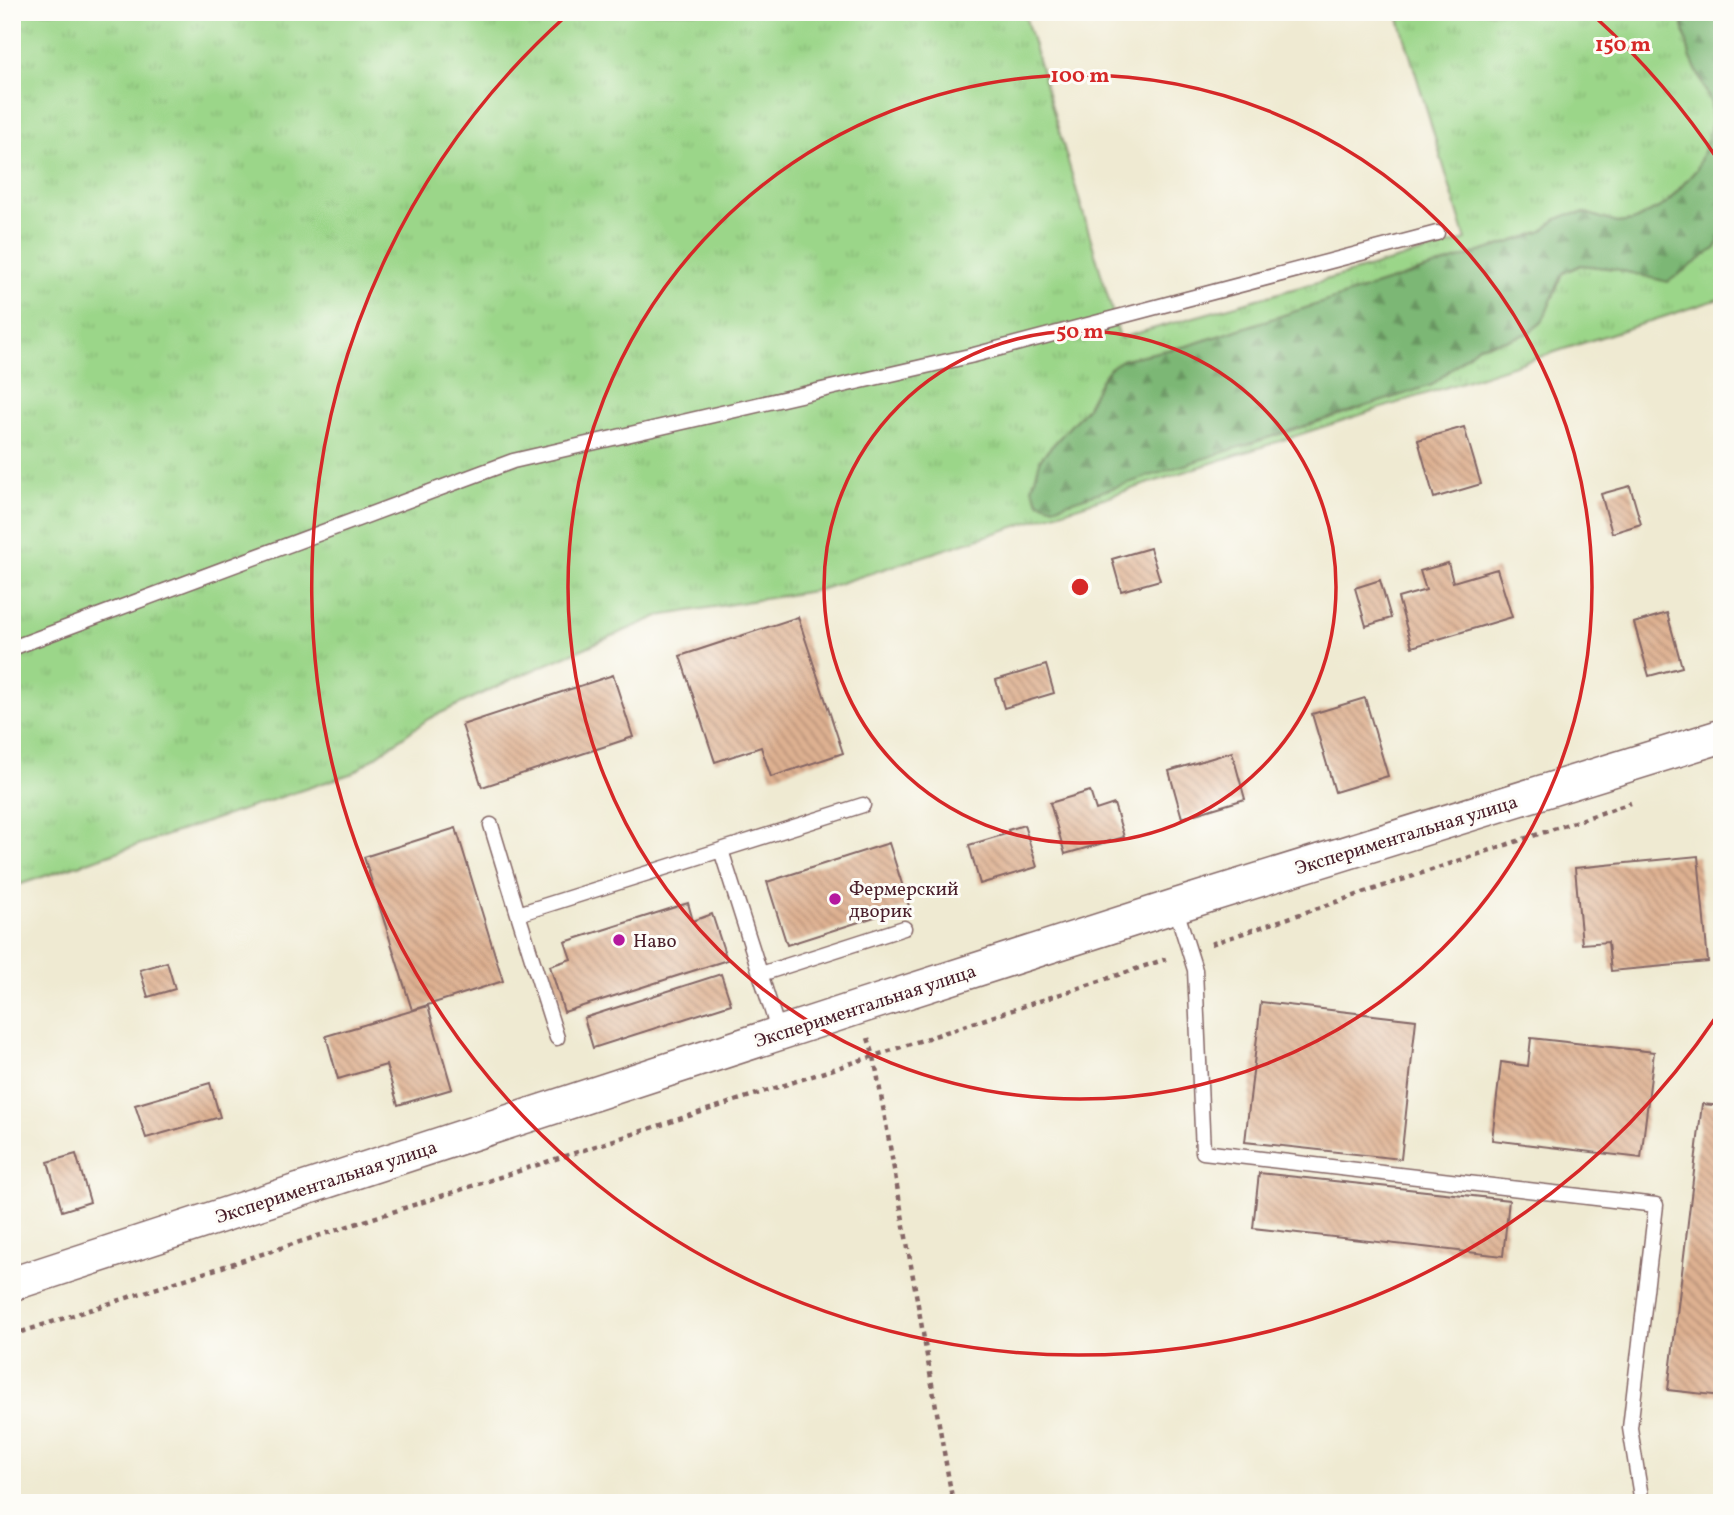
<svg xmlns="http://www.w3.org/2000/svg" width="1734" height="1515" viewBox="0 0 1734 1515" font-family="Vollkorn,serif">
<defs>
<pattern id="grass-tufts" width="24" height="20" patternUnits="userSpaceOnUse" patternTransform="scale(1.75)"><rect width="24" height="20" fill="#9bd689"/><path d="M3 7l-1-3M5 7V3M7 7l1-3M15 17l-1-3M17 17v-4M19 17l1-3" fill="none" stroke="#87b776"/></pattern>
<pattern id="forest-firs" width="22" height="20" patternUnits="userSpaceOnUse" patternTransform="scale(1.75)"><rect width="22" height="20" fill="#7cb775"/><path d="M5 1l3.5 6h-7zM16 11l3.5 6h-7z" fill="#689460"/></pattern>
<pattern id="building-back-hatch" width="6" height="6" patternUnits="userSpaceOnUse" patternTransform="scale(1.75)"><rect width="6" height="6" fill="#deb191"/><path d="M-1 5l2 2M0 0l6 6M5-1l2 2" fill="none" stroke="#b68f77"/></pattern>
</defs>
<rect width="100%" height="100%" fill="#fdfcf7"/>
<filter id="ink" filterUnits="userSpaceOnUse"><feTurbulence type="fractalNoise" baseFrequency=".0143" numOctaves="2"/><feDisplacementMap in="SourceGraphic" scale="14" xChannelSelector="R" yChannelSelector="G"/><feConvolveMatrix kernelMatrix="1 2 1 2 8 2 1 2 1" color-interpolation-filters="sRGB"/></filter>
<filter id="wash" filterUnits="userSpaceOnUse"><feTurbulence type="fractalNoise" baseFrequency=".00686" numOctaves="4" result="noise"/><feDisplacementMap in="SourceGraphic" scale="28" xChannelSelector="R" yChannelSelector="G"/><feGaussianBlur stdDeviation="1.57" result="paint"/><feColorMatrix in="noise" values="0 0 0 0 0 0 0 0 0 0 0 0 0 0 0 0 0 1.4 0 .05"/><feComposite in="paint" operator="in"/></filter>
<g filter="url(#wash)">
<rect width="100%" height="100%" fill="#efead2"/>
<path fill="url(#grass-tufts)" stroke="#727a5a" stroke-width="2" d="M12,12H1024L1120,338L1466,240L1397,12H1680L1690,56L1711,103L1712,122L1708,138L1697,169L1666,204L1633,221L1617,223L1586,213L1555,220L1543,231L1527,237L1187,346L1124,359L1101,380L1086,409L1041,458L1432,385L1478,346L1511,339L1528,333L1542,322L1563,273L1580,265L1615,269L1716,248L1722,235V298L819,590L659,616L517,677L428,719L353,773L12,887Z"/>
<path fill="url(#forest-firs)" stroke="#636b50" stroke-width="2" d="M1680,12H1722V235L1716,248L1668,282L1615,269L1581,265L1563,273L1542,322L1528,333L1511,339L1478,346L1432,385L1054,507L1039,502L1032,488L1041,458L1086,409L1101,380L1110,368L1124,359L1187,346L1527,237L1543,231L1555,220L1570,214L1586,213L1617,223L1633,221L1666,204L1697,169L1708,138L1712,122L1711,103L1690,56Z"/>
<g id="blocks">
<path fill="url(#building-back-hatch)" d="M1464,427L1481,484L1434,498L1418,440Z
M1630,486L1641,524L1612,533L1601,494Z
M1150,548L1160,580L1121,591L1112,559Z
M1448,563L1453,582L1497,569L1512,617L1412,647L1398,598L1426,590L1420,571Z
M1380,580L1391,618L1366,626L1355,588Z
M1667,613L1682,667L1649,676L1634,623Z
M798,617L843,753L771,777L761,747L715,762L680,656Z
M1046,665L1054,693L1004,708L996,680Z
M613,675L633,737L482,787L462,725Z
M1365,698L1388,776L1335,792L1312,714Z
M1232,752L1245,799L1182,818L1169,771Z
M1090,791L1096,810L1114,804L1124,837L1065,854L1050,803Z
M1024,825L1037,867L980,884L969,845L1009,833L1008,830Z
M456,828L503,981L412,1010L364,857Z
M889,843L909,906L787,945L767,882Z
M1698,856L1708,962L1611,971L1608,942L1582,944L1575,868Z
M688,903L693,921L712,914L727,960L564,1012L550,966L571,959L565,942Z
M167,962L175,989L148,997L140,970Z
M721,974L731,1004L593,1048L584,1018Z
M1261,1002L1416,1020L1401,1159L1245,1142Z
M428,1006L452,1089L398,1105L386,1065L338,1079L326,1036Z
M1531,1038L1654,1052L1641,1158L1492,1140L1501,1062L1528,1066Z
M210,1083L220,1117L146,1138L135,1105Z
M1702,1104L1722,1106V1396L1668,1390Z
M76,1154L90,1202L62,1211L48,1162Z
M1259,1173L1509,1200L1503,1256L1253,1228Z"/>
</g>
</g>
<g filter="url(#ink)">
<use href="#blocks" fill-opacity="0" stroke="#846665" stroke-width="2"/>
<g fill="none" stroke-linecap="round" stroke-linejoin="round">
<defs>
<path id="service" d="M12,648L513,461L974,355L1437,233
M491,825L518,914
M721,850L863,805
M1175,906L1195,970L1203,1152L1656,1205L1630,1428L1642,1503
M761,974L904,928
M557,1038L518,914L721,850L779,1033"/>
<path id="tertiary" d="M12,1284L860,1007L1175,906L1722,736"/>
</defs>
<use href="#service" stroke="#846665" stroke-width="17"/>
<use href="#tertiary" stroke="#846665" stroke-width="36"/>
<path stroke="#846665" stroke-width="4.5" stroke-dasharray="5 5" stroke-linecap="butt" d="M1211,944L1631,803
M868,1038L874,1056L953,1503
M12,1335L874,1056L1166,959"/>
<use href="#service" stroke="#fff" stroke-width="14"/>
<use href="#tertiary" stroke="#fff" stroke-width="33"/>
</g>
</g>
<g fill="none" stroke="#d62828" stroke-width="3.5">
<circle cx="1080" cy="587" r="256"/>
<circle cx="1080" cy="587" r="512"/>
<path d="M1720 1011A768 768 0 1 1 566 16M1594 16A768 768 0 0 1 1720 163"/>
</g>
<g fill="#b5179e" stroke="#fdfcf7" stroke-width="2.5">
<circle cx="835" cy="899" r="7"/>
<circle cx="619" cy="940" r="7"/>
</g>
<g text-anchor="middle" stroke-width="6" stroke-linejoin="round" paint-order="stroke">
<g font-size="19" fill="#4a1f2b" stroke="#fdfcf7">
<text transform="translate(1406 834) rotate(-17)" y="7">Экспериментальная улица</text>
<text transform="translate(865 1005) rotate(-18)" y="7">Экспериментальная улица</text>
<text transform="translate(326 1181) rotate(-18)" y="7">Экспериментальная улица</text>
</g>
<g font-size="19" fill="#4a1f2b" stroke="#fdfcf7" text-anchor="start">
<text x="849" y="895">Фермерский<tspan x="849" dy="22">дворик</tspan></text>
<text x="633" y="947">Наво</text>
</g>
</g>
<circle cx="1080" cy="587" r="10" fill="#d62828" stroke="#fdfcf7" stroke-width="3.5"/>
<g font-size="21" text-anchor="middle" font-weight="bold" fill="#d62828" stroke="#fdfcf7" stroke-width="6" stroke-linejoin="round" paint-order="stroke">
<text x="1623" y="51">150 m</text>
<text x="1080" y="82">100 m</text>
<text x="1080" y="338">50 m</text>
</g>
<rect width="1734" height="1515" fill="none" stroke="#fdfcf7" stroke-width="42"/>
</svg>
